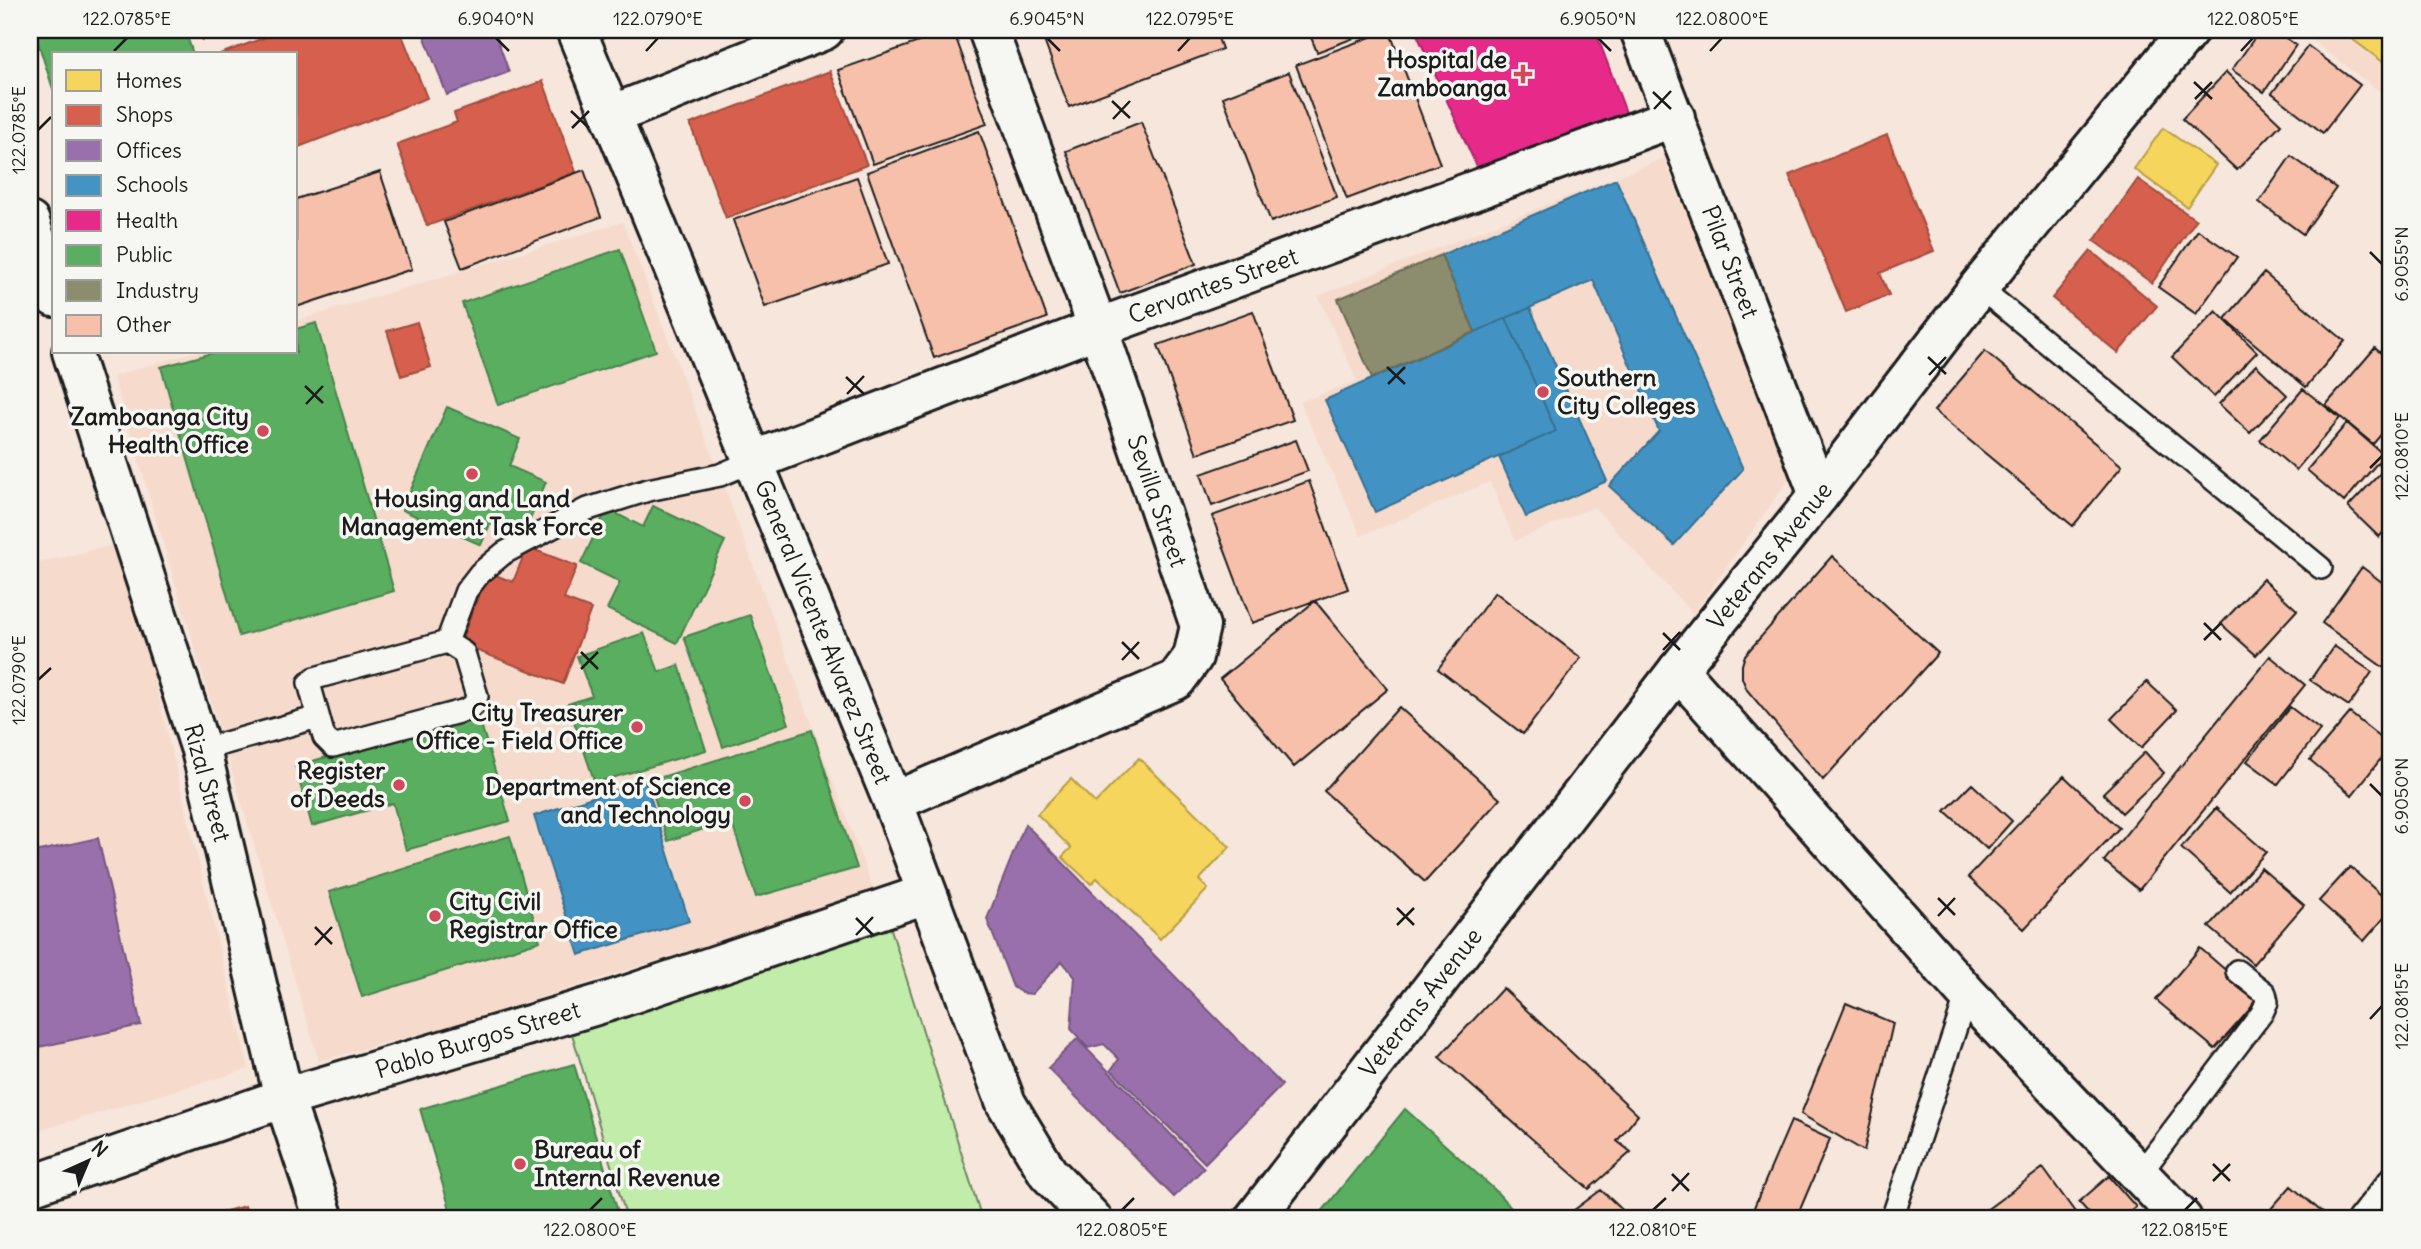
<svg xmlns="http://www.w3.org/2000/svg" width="2421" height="1249" viewBox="0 0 2421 1249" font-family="Delius,sans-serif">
<rect width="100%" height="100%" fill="#f6e6dc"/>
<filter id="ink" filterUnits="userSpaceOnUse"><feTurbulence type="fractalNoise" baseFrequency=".0143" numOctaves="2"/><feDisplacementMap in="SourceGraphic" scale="14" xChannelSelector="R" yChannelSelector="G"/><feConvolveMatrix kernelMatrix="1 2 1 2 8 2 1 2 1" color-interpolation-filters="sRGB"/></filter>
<g filter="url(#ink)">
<path fill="#f6dbcd" d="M2298,30H2391V100Z
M1664,158L1791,476L1693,614L1594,507L1515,541L1490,482L1361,536L1300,402L1357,381L1318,296Z
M623,222L720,475L874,892L467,1021L319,1061L113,376L194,352H296V321Z
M121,543L249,1069L30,1133V565Z"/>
<path fill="#c1eca9" stroke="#6e8462" stroke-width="2" d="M890,926L982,1219H627L570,1027Z"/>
<path fill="#f6d55c" stroke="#b59e49" stroke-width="2" d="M2340,30H2391V68Z
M2163,128L2216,165L2187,207L2134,169Z
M1139,758L1230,847L1199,880L1208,889L1160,939L1097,878L1091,884L1062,857L1071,848L1037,814L1071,779L1095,803Z"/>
<path fill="#d6604d" stroke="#9e4c3e" stroke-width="2" d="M198,30H231L202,40Z
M285,30H400L427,98L296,148V54H220Z
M830,71L867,165L726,218L690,124Z
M543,81L576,172L427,226L397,144L457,122L454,113Z
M1887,135L1934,251L1880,273L1889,295L1846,312L1789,175Z
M2138,179L2196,220L2152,283L2094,241Z
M2091,251L2157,306L2118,353L2052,298Z
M417,322L431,367L401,376L387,331Z
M527,547L577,566L564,599L591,609L563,684L460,644L488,572L513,582Z
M245,1206L249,1219H196Z"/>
<path fill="#9970ab" stroke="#745780" stroke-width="2" d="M422,30H494L509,72L447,95Z
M1025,824L1282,1085L1205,1163L1111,1070L1119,1059L1104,1044L1088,1048L1071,1029L1075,977L1062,961L1032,994L1022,993L1013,987L987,919Z
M98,838L141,1025L30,1049V853Z
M1077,1039L1204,1168L1174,1197L1048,1068Z"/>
<path fill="#4393c3" stroke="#376f91" stroke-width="2" d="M1616,179L1743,469L1674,545L1609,486L1659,431L1593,280L1475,332L1441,255Z
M1530,308L1607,481L1526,517L1499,457L1556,431L1506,318Z
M1506,318L1556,431L1375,512L1325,400Z
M645,780L689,921L579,955L534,816Z"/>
<path fill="#e7298a" stroke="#aa2569" stroke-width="2" d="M1415,30H1595L1628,118L1480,174Z"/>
<path fill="#5aae61" stroke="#47824c" stroke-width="2" d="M34,30H185L193,54H54V92Z
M620,249L656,351L498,405L462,303Z
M316,323L394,591L239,636L161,367L216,352H296V329Z
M447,407L520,439L509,466L546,482L522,538L490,524L481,545L402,510Z
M653,506L725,541L677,643L607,609L620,582L581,563L607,509L643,527Z
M750,615L789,724L723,747L684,637Z
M644,633L659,672L679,665L706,750L595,783L568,704L592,696L577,656Z
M478,714L510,821L406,850L393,803L312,826L295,766Z
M812,730L857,868L756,897L731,820L668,841L649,781Z
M510,836L540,941L362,997L329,892Z
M574,1064L620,1219H453L420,1109Z
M1405,1109L1495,1190L1521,1219H1316Z"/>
<path fill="#8c8c6e" stroke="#6a6a55" stroke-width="2" d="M1441,255L1475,332L1372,378L1338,299Z"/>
<path fill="#f7c0aa" stroke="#1c1c1c" stroke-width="2" d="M953,30L987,124L873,164L838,70Z
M1040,30H1215L1222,49L1069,107Z
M1308,30H1375L1317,52Z
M1389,30L1440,164L1347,199L1296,65Z
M2260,30H2274L2296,45L2264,92L2232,70Z
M2308,46L2360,85L2323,133L2272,93Z
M1289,72L1337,197L1271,222L1223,97Z
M2226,72L2281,124L2237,170L2182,119Z
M1141,122L1196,264L1120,293L1066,151Z
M979,131L1047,318L934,358L867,172Z
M2291,156L2336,188L2303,234L2259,202Z
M584,170L601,217L462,268L444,222Z
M380,172L412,269L296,307V199Z
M857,177L888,264L765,307L733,220Z
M2198,230L2237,257L2196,314L2158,287Z
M2264,273L2345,341L2306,387L2225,319Z
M1253,311L1293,420L1197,454L1158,345Z
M2216,311L2257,352L2214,397L2172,357Z
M2375,348L2391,362V423L2373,444L2326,405Z
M1985,351L2122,466L2073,526L1934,411Z
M2256,365L2287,395L2250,433L2219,404Z
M2303,389L2340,418L2296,470L2260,440Z
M2347,423L2384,455L2344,502L2307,470Z
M1296,440L1308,471L1212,506L1201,474Z
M2389,464L2391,466V524L2379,537L2348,507Z
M1309,481L1348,589L1252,623L1212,516Z
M1832,556L1938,653L1823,780L1747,690L1742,678V665L1745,655Z
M2362,567L2391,589V673L2322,623Z
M2263,579L2297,610L2256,655L2221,624Z
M1495,592L1581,658L1523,734L1438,669Z
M1315,601L1388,689L1294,767L1220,679Z
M2334,646L2372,672L2349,706L2310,680Z
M2270,656L2305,685L2139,890L2104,861Z
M2147,682L2177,710L2141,748L2111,719Z
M1399,707L1500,799L1425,882L1324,791Z
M2290,707L2320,730L2278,784L2247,761Z
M2350,713L2391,746L2352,795L2310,760Z
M2145,752L2164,773L2122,813L2103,793Z
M2064,776L2119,828L2024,929L1968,877Z
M1972,784L2012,821L1987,849L1945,811Z
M2216,808L2266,852L2230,892L2181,848Z
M2350,867L2391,904V910L2364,941L2319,901Z
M2261,868L2304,905L2253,964L2209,927Z
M2200,948L2259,999L2215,1049L2156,1000Z
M1503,988L1638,1115L1617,1141L1631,1152L1589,1189L1439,1057Z
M1846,1003L1893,1023L1864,1151L1801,1114Z
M1791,1121L1830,1139L1796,1219H1749Z
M2043,1168L2080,1219H1974Z
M2109,1176L2136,1207L2121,1219H2094L2079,1202Z
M2291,1186L2330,1219H2262Z
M1601,1190L1632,1219H1562Z
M2151,1207L2162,1219H2137Z"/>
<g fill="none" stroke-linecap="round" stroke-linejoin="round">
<defs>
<path id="service" d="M1979,287L2321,568
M447,642L464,653L477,696L474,705L466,710L333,746L324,737L309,683L315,678Z
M447,642L466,591L480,573L504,553L585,510L648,490L720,475L753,461
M201,750L318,717
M2140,1174L2262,1013L2267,1002L2265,993L2237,971
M1892,1219L1967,994
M2358,1219L2391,1178"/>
<path id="minor" d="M612,115L824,30
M30,222L54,297
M72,352L201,750L284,1098L324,1219
M753,461L1098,328L1675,117
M1678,670L1967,994L2182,1219
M893,802L1176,680L1193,657L1200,626L1098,328L988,30
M30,1186L284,1098L610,1001L926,894"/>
<path id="tertiary" d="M576,30L893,802L1006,1103L1048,1173L1092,1219
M1640,30L1819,495"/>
<path id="secondary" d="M1254,1219L1678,670L1819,495L1979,287L2189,30"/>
</defs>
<use href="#service" stroke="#1c1c1c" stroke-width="26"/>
<use href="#minor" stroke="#1c1c1c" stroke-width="44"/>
<use href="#tertiary" stroke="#1c1c1c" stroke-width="44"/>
<use href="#secondary" stroke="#1c1c1c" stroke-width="44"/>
<use href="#service" stroke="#f6f6f2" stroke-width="21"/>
<use href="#minor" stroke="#f6f6f2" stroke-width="38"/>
<use href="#tertiary" stroke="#f6f6f2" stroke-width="38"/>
<use href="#secondary" stroke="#f6f6f2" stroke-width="38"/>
</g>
</g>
<path fill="none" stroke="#1c1c1c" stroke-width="2.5" d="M496,38L509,51M1047,38L1060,51M1598,38L1611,51M114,51L127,38M646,51L658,38M1178,51L1190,38M1710,51L1722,38M2241,51L2253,38M2194,82L2212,99M1653,92L1671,109M2195,99L2212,82M1112,101L1130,118M1654,109L1671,91M571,111L589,128M1113,119L1130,101M572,128L589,111M38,130L51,117M2370,252L2382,264M1928,357L1946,374M1387,367L1405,384M1929,375L1946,357M846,377L864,394M1388,384L1405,367M305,386L323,403M847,394L864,376M306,404L323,386M2370,468L2382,456M2204,623L2221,640M1663,633L1680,650M2204,640L2221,623M1122,642L1139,659M1663,650L1680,632M581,652L598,669M1122,660L1139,642M581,669L598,652M38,680L51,668M2370,784L2382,796M1938,898L1955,915M1397,908L1414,925M1938,916L1955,898M856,918L873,935M1397,925L1414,908M315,927L332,944M856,935L873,917M315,945L332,927M2370,1019L2382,1006M2213,1164L2230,1181M1672,1174L1689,1191M2213,1181L2230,1164M1672,1191L1689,1173M590,1210L602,1198M1122,1210L1134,1198M1653,1210L1666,1198M2185,1210L2197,1198"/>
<g fill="#d1495b" stroke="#f6f6f2" stroke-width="2.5">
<path d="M1519.5 63.5h7v7h7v7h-7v7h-7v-7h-7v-7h7z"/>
<circle cx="1543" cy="392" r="7"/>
<circle cx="263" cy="431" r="7"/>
<circle cx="472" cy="474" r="7"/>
<circle cx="637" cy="727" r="7"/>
<circle cx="399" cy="785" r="7"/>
<circle cx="745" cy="801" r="7"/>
<circle cx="435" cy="916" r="7"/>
<circle cx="520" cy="1164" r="7"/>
</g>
<g text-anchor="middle" stroke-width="7" stroke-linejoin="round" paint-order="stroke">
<g font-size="24" font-weight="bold" fill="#1c1c1c" stroke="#f6f6f2" text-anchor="end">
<text x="1507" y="68">Hospital de<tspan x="1507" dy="28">Zamboanga</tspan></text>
<text x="1557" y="386" text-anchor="start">Southern<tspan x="1557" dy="28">City Colleges</tspan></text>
<text x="249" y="425">Zamboanga City<tspan x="249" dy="28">Health Office</tspan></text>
<text x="472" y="507" text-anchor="middle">Housing and Land<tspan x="472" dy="28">Management Task Force</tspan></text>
<text x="623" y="721">City Treasurer<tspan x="623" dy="28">Office - Field Office</tspan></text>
<text x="385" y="779">Register<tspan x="385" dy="28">of Deeds</tspan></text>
<text x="731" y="795">Department of Science<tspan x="731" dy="28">and Technology</tspan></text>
<text x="449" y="910" text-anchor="start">City Civil<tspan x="449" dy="28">Registrar Office</tspan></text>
<text x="534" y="1158" text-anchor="start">Bureau of<tspan x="534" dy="28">Internal Revenue</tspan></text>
</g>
<g font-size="24" fill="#1c1c1c" stroke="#f6f6f2">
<text transform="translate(1730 262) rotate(69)" y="8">Pilar Street</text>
<text transform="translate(1213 286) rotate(-20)" y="8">Cervantes Street</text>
<text transform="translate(1157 501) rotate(71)" y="8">Sevilla Street</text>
<text transform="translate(1770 556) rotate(-51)" y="8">Veterans Avenue</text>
<text transform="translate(823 632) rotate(68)" y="8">General Vicente Alvarez Street</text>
<text transform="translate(207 783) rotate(75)" y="8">Rizal Street</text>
<text transform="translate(1421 1003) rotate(-52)" y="8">Veterans Avenue</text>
<text transform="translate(478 1040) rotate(-17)" y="8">Pablo Burgos Street</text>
</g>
</g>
<rect width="2421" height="1249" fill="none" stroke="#f6f6f2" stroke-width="77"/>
<rect x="52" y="52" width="245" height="301" fill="#f6f6f2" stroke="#9f9f9c" stroke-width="2"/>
<rect x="66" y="70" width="35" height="21" fill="#f6d55c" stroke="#9f9f9c" stroke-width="2"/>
<text x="116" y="88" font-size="21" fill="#1c1c1c">Homes</text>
<rect x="66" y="105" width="35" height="21" fill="#d6604d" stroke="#9f9f9c" stroke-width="2"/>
<text x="116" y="122" font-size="21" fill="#1c1c1c">Shops</text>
<rect x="66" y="140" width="35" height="21" fill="#9970ab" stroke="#9f9f9c" stroke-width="2"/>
<text x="116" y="158" font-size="21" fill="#1c1c1c">Offices</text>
<rect x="66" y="175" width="35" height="21" fill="#4393c3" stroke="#9f9f9c" stroke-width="2"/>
<text x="116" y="192" font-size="21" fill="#1c1c1c">Schools</text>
<rect x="66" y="210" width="35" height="21" fill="#e7298a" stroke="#9f9f9c" stroke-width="2"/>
<text x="116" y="228" font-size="21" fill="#1c1c1c">Health</text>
<rect x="66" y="245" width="35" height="21" fill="#5aae61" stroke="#9f9f9c" stroke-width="2"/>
<text x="116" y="262" font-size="21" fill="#1c1c1c">Public</text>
<rect x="66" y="280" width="35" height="21" fill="#8c8c6e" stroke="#9f9f9c" stroke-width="2"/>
<text x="116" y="298" font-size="21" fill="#1c1c1c">Industry</text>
<rect x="66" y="315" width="35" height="21" fill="#f7c0aa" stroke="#9f9f9c" stroke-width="2"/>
<text x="116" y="332" font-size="21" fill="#1c1c1c">Other</text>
<g transform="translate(88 1161) rotate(44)" stroke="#f6f6f2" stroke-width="5" paint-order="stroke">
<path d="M0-5L12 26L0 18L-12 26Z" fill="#1c1c1c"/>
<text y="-10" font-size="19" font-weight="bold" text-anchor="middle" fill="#1c1c1c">N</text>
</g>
<rect x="38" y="38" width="2344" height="1172" fill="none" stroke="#1c1c1c" stroke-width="2.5"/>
<g font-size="18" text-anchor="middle" fill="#1c1c1c">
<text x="127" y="25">122.0785°E</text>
<text x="496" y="25">6.9040°N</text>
<text x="658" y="25">122.0790°E</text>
<text x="1047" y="25">6.9045°N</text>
<text x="1190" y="25">122.0795°E</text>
<text x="1598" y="25">6.9050°N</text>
<text x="1722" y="25">122.0800°E</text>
<text x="2253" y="25">122.0805°E</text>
<text transform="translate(19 130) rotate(-90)" y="6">122.0785°E</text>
<text transform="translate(2402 264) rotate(-90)" y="6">6.9055°N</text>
<text transform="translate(2402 456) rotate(-90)" y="6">122.0810°E</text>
<text transform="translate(19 680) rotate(-90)" y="6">122.0790°E</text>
<text transform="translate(2402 796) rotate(-90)" y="6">6.9050°N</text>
<text transform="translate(2402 1006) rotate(-90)" y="6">122.0815°E</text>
<text x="590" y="1236">122.0800°E</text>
<text x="1122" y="1236">122.0805°E</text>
<text x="1653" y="1236">122.0810°E</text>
<text x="2185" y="1236">122.0815°E</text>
</g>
</svg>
